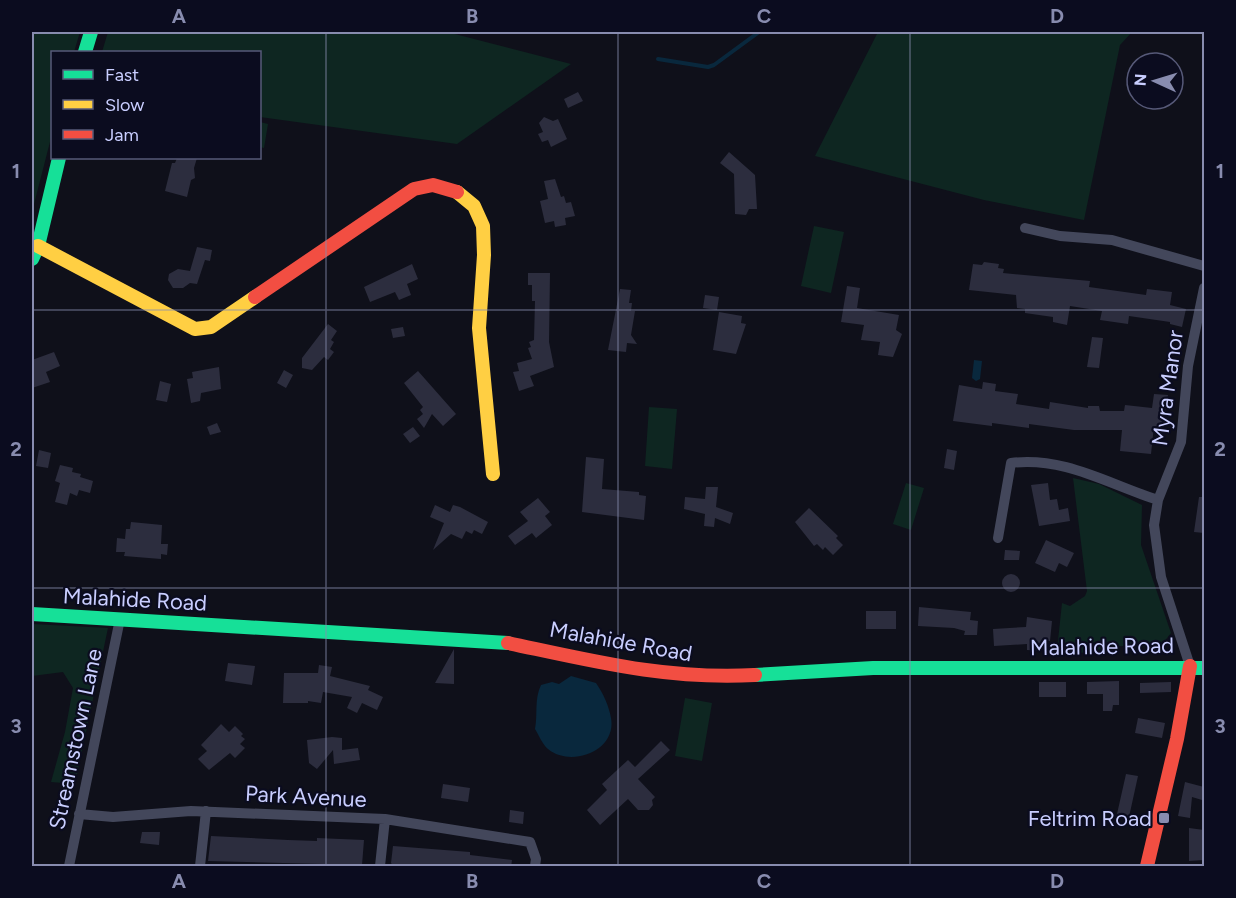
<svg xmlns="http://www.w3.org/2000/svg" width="1236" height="898" viewBox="0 0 1236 898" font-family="Figtree,sans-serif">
<rect width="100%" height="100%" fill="#0f101a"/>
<path fill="#0e2621" d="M32,32H80L74,52H52V134L32,212Z
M108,32H447L571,64L457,144L260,117V52H102Z
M878,32H1132L1120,45L1084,220L984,200L815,156Z
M260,122L268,124L264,148L260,147Z
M814,226L844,232L831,293L801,286Z
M649,407L677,409L672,469L645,466Z
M1073,478L1099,484L1142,505L1141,545L1171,633L1160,647L1119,646L1080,653L1057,650L1062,603L1070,606L1085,596L1087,591Z
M906,483L924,488L911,530L893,524Z
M32,624L108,628L75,784L51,782L65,732L73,688L63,672L32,676Z
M685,698L712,703L702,761L675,756Z"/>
<path fill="#09283d" d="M974,360L982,361L980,379L976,381L972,378Z
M571,676L596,683C603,693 609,706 611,718C617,751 571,768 548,749C542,744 539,735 535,729C538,713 534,700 541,685L552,682L559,684Z"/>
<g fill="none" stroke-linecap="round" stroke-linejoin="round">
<path stroke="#09283d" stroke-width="4" d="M658,59L708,67L714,65L759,32"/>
</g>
<path fill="#2c2d3e" d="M578,92L583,101L568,108L564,99Z
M544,117L553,121L558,119L567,139L551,147L548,140L542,142L538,134L543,132L539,123Z
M729,152L755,175L757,209H749L746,215L735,214L734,174L720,163Z
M177,158H197L194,168L195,178L191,180L187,197L165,191L172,163H175Z
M555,179L561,197L564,196L566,203L571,202L575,216L565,218L566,225L555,227L554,221L545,223L540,201L548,199L544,181Z
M197,247L212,250L210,261L205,260L197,284L190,283L183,288H173L168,280L169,274L178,269L190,271Z
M984,262L999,264L998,268L1004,269L1003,273L1090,281L1089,287L1146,295L1147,289L1172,292L1170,305L1186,309L1182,327L1170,324V322L1129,316L1128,324L1100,320L1102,311L1070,306L1067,325L1053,322V317L1025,313V309L1017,308L1016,295L969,290L973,264L982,265Z
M412,264L418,279L407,284L411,295L399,300L395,292L370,302L364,287Z
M528,273H550L549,342L554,367L530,376L534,386L519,391L513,372L519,371L517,363L532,359L528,348L531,347L529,342L534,340L535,301H532V285H528Z
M847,286L860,288L857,308L899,315L896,330L902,334L893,357L878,355L880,342L861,340L864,325L841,322Z
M620,289L631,290L629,303H632L631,311H635L631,335L637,344L627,343L626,352L608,350Z
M705,295L719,297L717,310L703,308Z
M719,312L742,316L741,323L746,324L736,354L713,350Z
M328,324L337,331L331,340L334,342L330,349L334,352L328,360L324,357L312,370L302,368V358Z
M403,327L405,336L393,338L391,329Z
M1092,337L1103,338L1099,368L1087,367Z
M54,352L60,366L46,372L50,382L32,388V360Z
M219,367L221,389L201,393L200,401L191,403L187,379L193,378L192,372Z
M284,370L293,375L286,388L277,383Z
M418,371L456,414L443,426L432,414L424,428L417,419L423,414L420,410L423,407L404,383Z
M160,381L171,384L167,402L156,400Z
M983,382L996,384L995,391L1018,394L1016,404L1049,409L1050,402L1088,408V406H1099L1100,411H1124L1125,405L1152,408L1154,394L1168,395L1162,427L1154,426L1151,454L1120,451L1122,430H1074L1029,424V428L992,423V426L953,421L959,385L982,389Z
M217,423L221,432L210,435L207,427Z
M413,427L420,436L410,443L403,434Z
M947,449L957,451L954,470L944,468Z
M39,450L51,453L48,468L36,466Z
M586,457L604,459L602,489L639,492V495L646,496L644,520L582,512Z
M60,465L73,468L72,472L81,474L80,477L93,481L90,493L79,490L77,496L70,493L67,505L55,502L60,483L55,481Z
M1048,483L1050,500L1057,499L1059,510L1068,508L1070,521L1039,526L1031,485Z
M706,487H718L716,507L733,513L730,524L715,518L714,527L704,526L705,514L684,509L685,497L705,499Z
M1199,497H1204V533L1194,532Z
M538,498L550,512L545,516L552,525L536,538L532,533L515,545L508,536L528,521L520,512Z
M435,505L450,512L453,505L460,507L488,522L482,534L474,530L472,534L466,531L462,539L451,534L433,550L444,523L430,517Z
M809,508L838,536L836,538L843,545L833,555L825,547L823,550L817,544L814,546L795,522Z
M131,522L162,525L161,544H168L167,555L161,554V559L124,556L125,552H116L117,538L125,539L126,529H130Z
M1046,540L1074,553L1067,567L1059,563L1055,572L1035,563Z
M1005,550L1020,551L1019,560H1004Z
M1002 583a9 9 0 1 1 18 0a9 9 0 1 1-18 0Z
M919,607L971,612L970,620L978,621L977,635H964L965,631L954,628L918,626Z
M866,611H896V629H866Z
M1027,617L1052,621L1050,641L1042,640L1041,651L1027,650V644L994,646L993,629L1026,627Z
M454,649V684L435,683Z
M228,663L255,666L252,685L225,681Z
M319,665L332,667L330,676L370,686L368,690L383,697L377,710L362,703L357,713L347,708L352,697L323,692L321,703L308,701V703H283L284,673H318Z
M1119,681V705H1113L1112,711H1103V694H1087V682Z
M1039,682H1066V697H1039Z
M1171,682V692L1140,693V683Z
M1138,718L1165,723L1162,738L1135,733Z
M221,724L229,732L235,726L243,734L241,736L245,739L240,744L245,748L235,758L230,753L209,770L198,759L207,751L201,745Z
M332,737L342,738V750L358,748L360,760L334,764L333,750L317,769L309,763L307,740Z
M661,741L670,750L638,779L655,797L652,800L653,805L649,810H638L628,799L600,825L587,810L607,790L602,784L628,760L635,767Z
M1126,774L1138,776L1129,817L1117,814Z
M1185,782L1204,787L1202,800L1192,797L1190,818L1178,816Z
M443,784L470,788L468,802L441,798Z
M510,810L524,812L523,824L509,822Z
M1189,828L1204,830V860L1189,861Z
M142,832H160L159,845L140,843Z
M211,836L288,840L317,841V838L364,840L362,865L208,861Z
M393,846L470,852V855L512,860L511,867H394L391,863Z"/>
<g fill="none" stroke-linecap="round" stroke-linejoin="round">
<path stroke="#43475b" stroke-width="10" d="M1025,228L1060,236L1112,240L1204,266
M998,538L1011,463C1064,456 1110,485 1158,500
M1190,666L1161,577L1154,525L1158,500L1181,442L1188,366L1204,288
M79,814L113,817L191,811L385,819L530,842L536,859L535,866
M69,866L120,619
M200,866L206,811
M380,866L385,819"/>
<path stroke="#16e098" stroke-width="14" d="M85,52L91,32
M32,259L38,246L59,158
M32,614L508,643
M755,675L873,668H1204"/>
<path stroke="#ffcf43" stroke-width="14" d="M457,192L474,206L483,226L484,255L479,328L493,474
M38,246L195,329L211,327L255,297"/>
<path stroke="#f24e42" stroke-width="14" d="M255,297L414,189L433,185L457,192
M508,643C593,661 667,680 755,675
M1147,866L1177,739L1190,666"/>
</g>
<path fill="none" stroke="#888caf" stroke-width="1.5" stroke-opacity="0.55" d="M326,32V866M618,32V866M910,32V866M32,310H1204M32,588H1204"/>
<rect fill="#888caf" stroke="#0b0c1f" stroke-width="2" x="1158" y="812" width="12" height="12" rx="3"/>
<g text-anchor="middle" stroke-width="4.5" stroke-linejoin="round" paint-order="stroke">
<g font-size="22" fill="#c9ceff" stroke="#0b0c1f">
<text transform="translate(1167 388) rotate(-82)" y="8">Myra Manor</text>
<text transform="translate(135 599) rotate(3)" y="8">Malahide Road</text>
<text transform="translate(621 641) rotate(10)" y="8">Malahide Road</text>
<text transform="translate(1102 646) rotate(-1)" y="8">Malahide Road</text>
<text transform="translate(75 739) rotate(-78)" y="8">Streamstown Lane</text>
<text transform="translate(306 796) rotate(3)" y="8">Park Avenue</text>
</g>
<g font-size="22" fill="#c9ceff" stroke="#0b0c1f" text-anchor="end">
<text x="1152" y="826">Feltrim Road</text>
</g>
</g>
<rect width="1236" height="898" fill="none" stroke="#0b0c1f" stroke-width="66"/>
<rect x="51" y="51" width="210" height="108" fill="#0b0c1f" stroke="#575a79" stroke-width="1.5"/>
<rect x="63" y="70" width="30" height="9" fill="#16e098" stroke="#575a79" stroke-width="1.5"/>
<text x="105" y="81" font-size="18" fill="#c9ceff">Fast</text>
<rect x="63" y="100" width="30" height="9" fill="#ffcf43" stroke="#575a79" stroke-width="1.5"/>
<text x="105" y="111" font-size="18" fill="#c9ceff">Slow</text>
<rect x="63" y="130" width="30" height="9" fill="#f24e42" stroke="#575a79" stroke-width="1.5"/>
<text x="105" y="141" font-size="18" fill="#c9ceff">Jam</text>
<g transform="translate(1155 81) rotate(274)"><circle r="28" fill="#0b0c1f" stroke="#575a79" stroke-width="1.5"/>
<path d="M0-4.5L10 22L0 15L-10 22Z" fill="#888caf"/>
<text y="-9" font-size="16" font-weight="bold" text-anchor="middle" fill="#c9ceff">N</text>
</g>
<rect x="33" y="33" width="1170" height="832" fill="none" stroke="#888caf" stroke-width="2"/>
<g font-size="20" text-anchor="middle" font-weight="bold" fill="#888caf">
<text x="179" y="23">A</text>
<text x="472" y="23">B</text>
<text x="764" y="23">C</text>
<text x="1057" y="23">D</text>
<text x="16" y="178">1</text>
<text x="1220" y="178">1</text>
<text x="16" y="456">2</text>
<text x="1220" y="456">2</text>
<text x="16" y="733">3</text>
<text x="1220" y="733">3</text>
<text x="179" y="888">A</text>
<text x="472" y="888">B</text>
<text x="764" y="888">C</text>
<text x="1057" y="888">D</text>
</g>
</svg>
